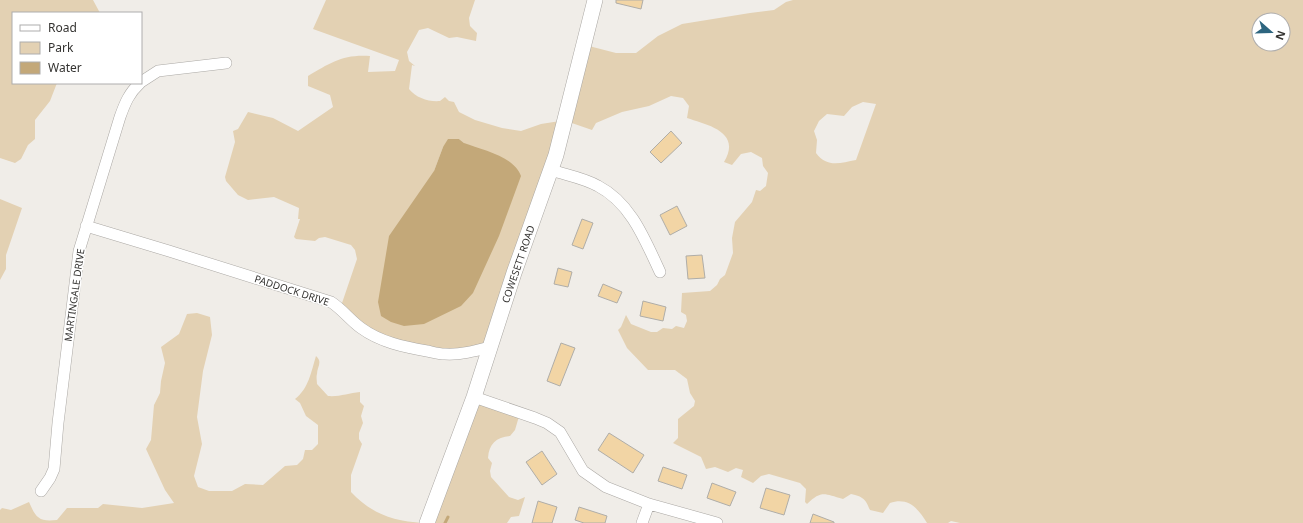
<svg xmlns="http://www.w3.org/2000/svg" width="1303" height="523" viewBox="0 0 1303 523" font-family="'Noto Sans',sans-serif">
<rect width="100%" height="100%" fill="#f0ede8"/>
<path fill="#e3d1b3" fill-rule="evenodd" d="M0,0H93L100,13H13V83H57L50,101L35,120V139L28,145L21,159L15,163L0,158Z
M326,0H475L469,18L470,26L477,33L476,41L457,37L449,38L428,28L419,30L407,52L409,61L415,66L412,65L409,89C416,98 429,102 440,101L445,97L449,101L454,102L459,112L475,120L502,128L521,131L541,124L560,121L585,45L616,53H636L658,36L682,24L750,13L774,10L786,2L793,0H1303V523H960L951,521L948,523H927C918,508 908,497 890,503L883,513L870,510C865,498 863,497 851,494L843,499C824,494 822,490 807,504L805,502L806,489L800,483L769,474L761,476L753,483L741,477L743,470L736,468L728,472L715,467L706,469L701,457L673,443L678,438V419L694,406L695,401L690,393L687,379L675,370H648L627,348L618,330L621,327L626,315L631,324L651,332H657L663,328L672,329L676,326L684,328L687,321L686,315L681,312L682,293L710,291L717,285L720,279L725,275L733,253L732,238L735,222L752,202L756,190L760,191L766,186L768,173L763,166L762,158L751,152L741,154L732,165L724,162C742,132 708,125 687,118L689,106L683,98L671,96L649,106L622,112L596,123L592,130L566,121L489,348L466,353L386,340L341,306L357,259L355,250L351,245L325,237L319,238L315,241L296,239L294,237L300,219H298L299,208L274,197L248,200L238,195L226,181L225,177L235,142L233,131L238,129L248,112L273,118L298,131L333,107L330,95L308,86V76C330,63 343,54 370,56L368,72L395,71L399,60L313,29ZM1259,20H1283V44H1259ZM863,102L876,104L856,160C840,163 827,168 816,153L817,140L814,131L819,121L827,114L844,116L852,107ZM459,139L464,143L498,236L434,171L443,147Z
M0,199L22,208L6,255V269L0,280Z
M197,313L210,317L212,335L203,371L197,417L202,444L194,476L198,487L209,491H232L245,484L263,485L285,466L297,465L303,459L305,450H312L318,444V425L306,416L300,403L295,399C309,388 311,372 316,356C323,362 317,367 317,374C316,377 317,381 317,384L328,396C339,397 349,393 360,392V402L364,406L361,416L363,423L359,433V439L362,444L351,475V492C372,514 393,521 423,523H0V510L2,508L11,510L29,502C36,518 39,522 57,520L67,508H98L103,504L142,508L174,503L165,490L146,449L151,440L154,405L160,393L161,381L165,363L161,347L179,334L187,314Z
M473,400L520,413L515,430L510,436C496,437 489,444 488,458L492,463L490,471L491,477L509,497L518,500L525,497L519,516L511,517L507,523H428Z"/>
<path fill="#c3a879" d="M448,139H459L464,143C482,150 514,156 521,176L499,236L473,293L461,306L424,324L404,326L391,322L381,316L378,302L389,236L434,171L443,147Z"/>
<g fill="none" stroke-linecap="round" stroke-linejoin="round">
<path stroke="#c3a879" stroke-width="3" d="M445,523L448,517"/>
</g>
<path fill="#f2d5a5" stroke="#afada8" d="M616,0H643L641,9L616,3Z
M671,131L682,143L661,163L650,152Z
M677,206L687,226L670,235L660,215Z
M582,219L593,223L583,249L572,245Z
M702,255L705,278L688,279L686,256Z
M558,268L572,272L568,287L554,284Z
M603,284L622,292L617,303L598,296Z
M643,301L666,307L663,321L640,316Z
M561,343L575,348L560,386L547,381Z
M609,433L644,455L633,473L598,450Z
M542,451L557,474L542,485L526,462Z
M663,467L687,475L682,489L658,481Z
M712,483L736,492L730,506L707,498Z
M766,488L790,495L784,515L760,508Z
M538,501L557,507L552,523H532Z
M579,507L607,516L605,523H584L575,520Z
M813,514L834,522V523H810Z"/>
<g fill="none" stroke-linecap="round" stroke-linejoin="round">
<defs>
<path id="minor" d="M141,82L158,71L226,63
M551,170C566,175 584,178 598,186C631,203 645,240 660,272
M86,226L169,251L331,302C342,309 350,320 361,328C380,342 404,347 427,351C432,352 439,354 445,354C460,355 475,351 490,347
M474,397L535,418L547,423L560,432L583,471L606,487L649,504L717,523
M41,491L50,478L54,469L58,423L79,251L120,117C125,103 129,93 140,83
M642,523L649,504"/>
<path id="secondary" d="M427,523L474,397L514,273L556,155L595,0"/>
</defs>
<use href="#minor" stroke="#aba8a4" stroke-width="12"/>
<use href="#secondary" stroke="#aba8a4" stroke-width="16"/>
<use href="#minor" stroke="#fff" stroke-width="11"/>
<use href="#secondary" stroke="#fff" stroke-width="15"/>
</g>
<g text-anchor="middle" stroke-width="3" stroke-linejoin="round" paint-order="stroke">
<g font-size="10" fill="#343331" stroke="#fff">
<text transform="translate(518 264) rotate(-71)" y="4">COWESETT ROAD</text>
<text transform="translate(292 290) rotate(18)" y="4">PADDOCK DRIVE</text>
<text transform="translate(74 295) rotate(-82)" y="4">MARTINGALE DRIVE</text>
</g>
</g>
<rect x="12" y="12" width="130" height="72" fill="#ffffff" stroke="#aeadad"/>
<rect x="20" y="25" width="20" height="6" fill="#ffffff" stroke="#aeadad"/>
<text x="48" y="32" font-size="12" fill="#343331">Road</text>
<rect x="20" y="42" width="20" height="12" fill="#e3d1b3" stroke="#aeadad"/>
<text x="48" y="52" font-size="12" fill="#343331">Park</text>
<rect x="20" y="62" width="20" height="12" fill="#c3a879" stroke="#aeadad"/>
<text x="48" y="72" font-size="12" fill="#343331">Water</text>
<g transform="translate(1271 32) rotate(110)"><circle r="19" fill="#ffffff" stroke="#aeadad"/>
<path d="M0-3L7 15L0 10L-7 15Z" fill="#2d657f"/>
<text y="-6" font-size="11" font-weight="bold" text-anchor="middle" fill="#343331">N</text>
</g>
</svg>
